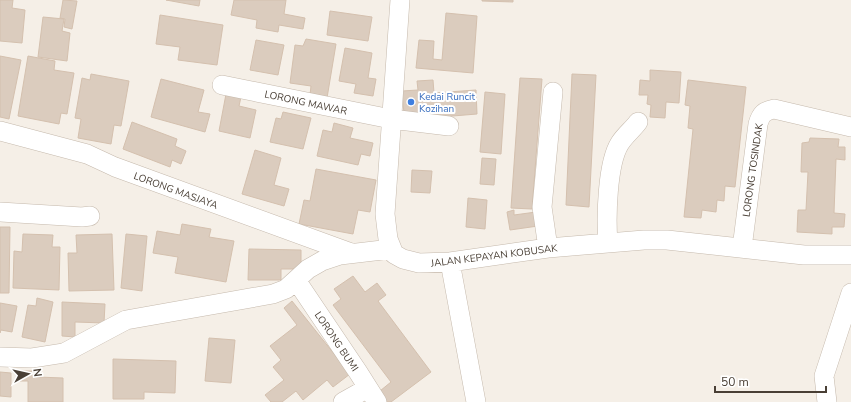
<svg xmlns="http://www.w3.org/2000/svg" width="851" height="402" viewBox="0 0 851 402" font-family="'Nunito Sans',sans-serif">
<rect width="100%" height="100%" fill="#f5efe7"/>
<path fill="#dbccbe" stroke="#d4c0ae" d="M0,0H13L12,8L25,10L22,43L0,41Z
M63,0L77,1L72,29L64,27L65,19L60,18Z
M166,0H200L199,6Z
M234,0H286L284,14L305,18L303,29L279,25L278,32L256,28L257,20L231,15Z
M482,0H513V2L482,1Z
M330,11L372,17L368,41L327,35Z
M446,13L477,16L473,73L416,68L419,40L434,41L433,59L442,60Z
M160,15L223,25L217,65L178,60L180,47L156,44Z
M43,17L64,19L62,31L70,33L67,61L38,57Z
M306,39L336,44L327,98L310,95L311,86L290,83L295,45L303,46Z
M256,40L284,45L278,75L250,70Z
M345,48L372,53L368,78L376,79L373,96L354,93L356,84L339,81Z
M0,56L21,60L9,119L0,117Z
M28,56L55,61L54,70L74,73L67,114L61,113L59,124L18,116Z
M650,70L681,72L679,103L666,102L665,118L650,117L651,105L647,104L648,95H639L640,80L650,81Z
M91,74L129,81L121,126L114,125L111,144L78,138L81,119L75,118L82,78L90,80Z
M572,74L596,75L589,207L566,205Z
M520,78L542,79L532,209L511,208Z
M161,79L204,90L198,112L210,114L205,132L151,117Z
M433,80L434,93L476,90L477,114L416,119L404,114L402,91L418,90L417,81Z
M688,80L746,87L735,187L725,186L724,201L717,200L716,212L702,210L701,218L684,217L693,129L688,128L690,106L685,105Z
M485,92L505,94L501,154L480,152Z
M226,94L241,97L239,106L256,110L250,138L219,131Z
M283,112L311,118L303,149L270,142L276,118L281,119Z
M132,122L177,139L175,146L186,151L181,164L172,160L170,167L123,149Z
M334,123L353,128L350,138L373,143L370,156L361,154L358,165L317,156L323,130L332,132Z
M810,138L839,139L838,147H845V160L836,159L834,213L845,214L844,227H832V234L797,232L798,210H806L808,172H801L802,143L809,142Z
M255,150L281,158L274,185L289,189L284,206L242,194Z
M482,158L496,159L494,185L480,184Z
M316,169L376,180L370,212L358,210L353,234L299,224L304,200L310,201Z
M412,170L432,171L430,193L411,192Z
M468,198L487,200L485,229L466,227Z
M514,210V215L536,212L538,226L510,230L507,212Z
M182,224L211,229L209,237L234,241L226,282L175,273L178,257L153,253L157,231L180,235Z
M0,227H10L9,293H0Z
M23,234L53,235L52,247H60L59,290L13,288L14,251L22,252Z
M112,234L114,290L69,291L68,253H77L76,235Z
M126,234L147,236L142,291L121,288Z
M249,249L301,250V269H281V280H248Z
M353,276L365,292L377,283L386,295L378,301L431,372L391,402H380L375,395L391,382L333,305L341,299L334,289Z
M37,298L53,302L45,342L22,337L28,305L36,306Z
M292,301L350,374L333,387L327,380L303,400L296,391L282,402H271L265,395L284,380L273,367L281,360L270,346L297,325L284,308Z
M62,302L105,304L104,323L75,322V337L62,336Z
M0,303L17,306L12,332L1,330L0,333Z
M209,338L235,340L231,383L205,381Z
M113,359L176,361L175,393L144,392V399H113Z
M21,371H38L37,377L63,378V402H28V381H20Z
M0,372L11,373V397L0,396Z"/>
<g fill="none" stroke-linecap="round" stroke-linejoin="round">
<defs>
<path id="minor" d="M400,0L385,214L388,239L394,254L403,259L419,263L450,262L548,248L644,240H667L804,255H851
M222,85L391,119L449,126
M0,131L87,154L115,167L351,253
M0,212L82,217L90,216
M608,243C606,218 607,163 620,143C625,135 633,129 638,122
M548,248L542,207L553,92
M742,248L758,124C761,114 764,111 774,109L851,127
M450,262L476,402
M296,280L358,372L377,402
M0,357L32,358L64,353L126,320L273,294L286,289L308,269L322,261L340,255L391,249
M343,402L368,388
M827,402L824,376L851,293"/>
</defs>
<use href="#minor" stroke="#c5b9ac" stroke-width="20"/>
<use href="#minor" stroke="#fff" stroke-width="19"/>
</g>
<circle fill="#3f7fe0" stroke="#fff" stroke-width="1.5" cx="411" cy="102" r="4"/>
<g text-anchor="middle" stroke-width="4" stroke-linejoin="round" paint-order="stroke">
<g font-size="10" fill="#366cbe" stroke="#fff" text-anchor="start">
<text x="419" y="100">Kedai Runcit<tspan x="419" dy="12">Kozihan</tspan></text>
</g>
<g font-size="10" fill="#493f35" stroke="#fff">
<text transform="translate(306 102) rotate(12)" y="4">LORONG MAWAR</text>
<text transform="translate(752 170) rotate(-82)" y="4">LORONG TOSINDAK</text>
<text transform="translate(176 190) rotate(20)" y="4">LORONG MASJAYA</text>
<text transform="translate(494 255) rotate(-7)" y="4">JALAN KEPAYAN KOBUSAK</text>
<text transform="translate(337 341) rotate(56)" y="4">LORONG BUMI</text>
</g>
</g>
<g transform="translate(28 374) rotate(82)" stroke="#ffffff" stroke-width="3" paint-order="stroke">
<path d="M0-3L7 15L0 10L-7 15Z" fill="#493f35"/>
<text y="-6" font-size="11" font-weight="bold" text-anchor="middle" fill="#493f35">N</text>
</g>
<path d="M715 386v6h111v-6" fill="none" stroke="#493f35" stroke-width="2"/>
<text x="721" y="386" font-size="12" fill="#493f35" stroke="#ffffff" stroke-width="3" paint-order="stroke">50 m</text>
</svg>
